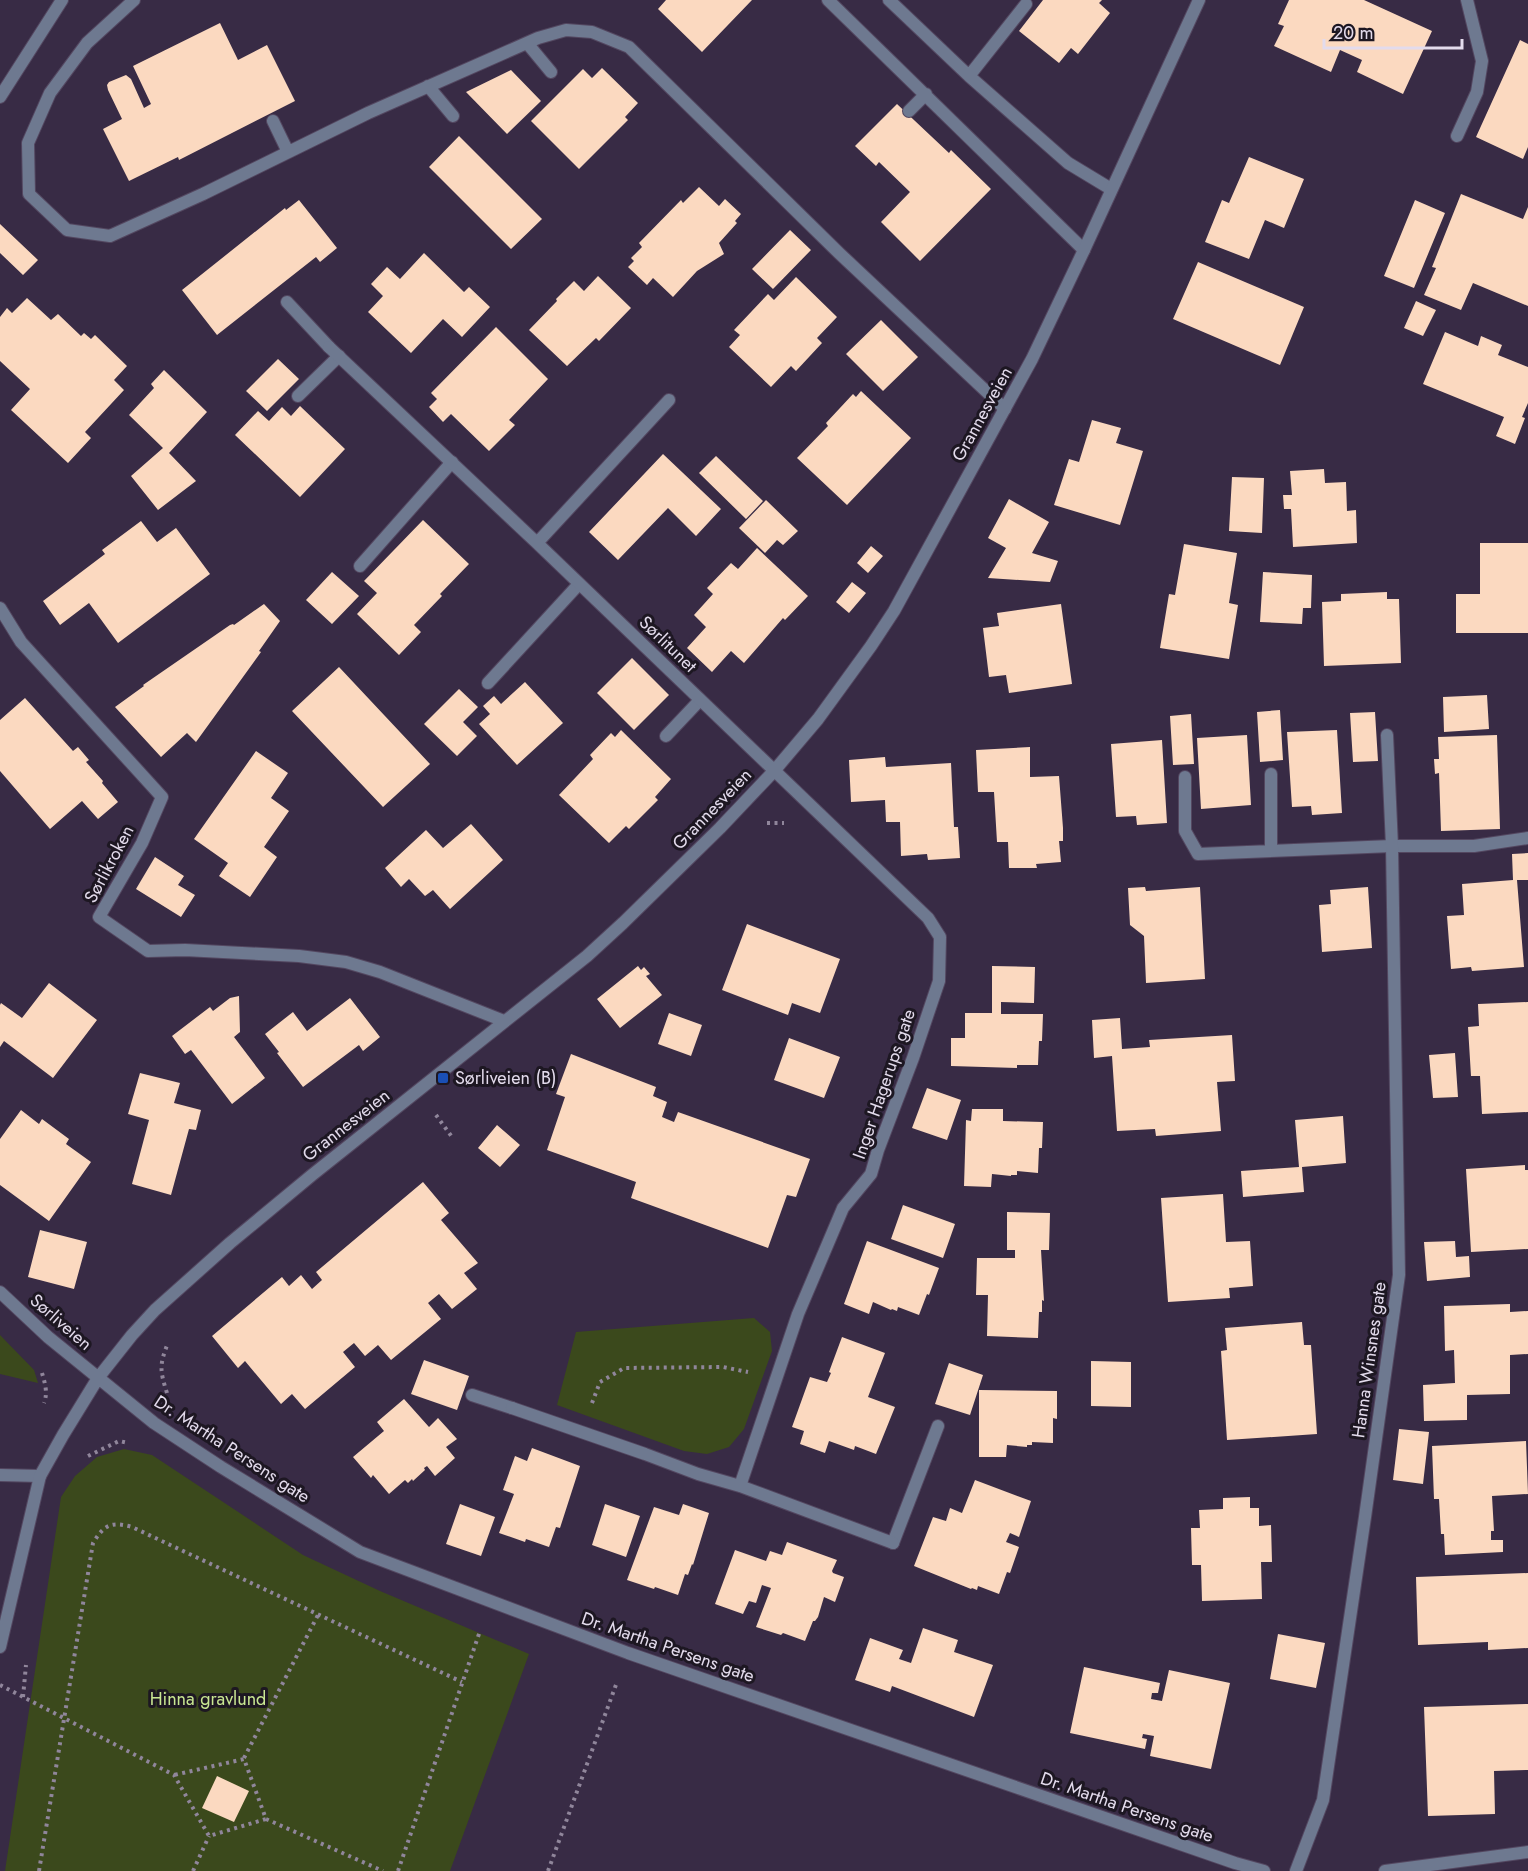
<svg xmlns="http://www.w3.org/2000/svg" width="1528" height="1871" viewBox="0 0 1528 1871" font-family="Jost,sans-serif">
<rect width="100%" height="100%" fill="#382b45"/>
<path fill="#3b491c" d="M754,1318L770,1332L772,1351L744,1429L729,1447L707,1454L684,1451L557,1405L576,1332Z
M0,1335L34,1370L38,1383L0,1374Z
M124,1449L152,1455L303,1555L380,1591L529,1654L450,1871H5L61,1497L75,1476L97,1457Z"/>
<path fill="#fbd9c0" d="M666,0H752L702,52L658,9Z
M1043,0H1102L1099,3L1110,13L1078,54L1071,48L1059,63L1019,31Z
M1289,0H1364L1432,31L1403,94L1357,72L1362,60L1340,50L1331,72L1274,46L1284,26L1278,24Z
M220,23L238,60L267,45L295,101L179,160L178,157L129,181L103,129L122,119L108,90L107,85L109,82L126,75L131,79L144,108L151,104L133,66Z
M1520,40L1528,44V147L1523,159L1476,137Z
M602,68L638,103L625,117L628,120L579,169L531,121L583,69L592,78Z
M511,70L541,101L507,134L466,92Z
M897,104L949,153L951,150L991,189L920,261L881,222L910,192L879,162L876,166L855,146Z
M459,136L542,219L511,249L429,167Z
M1249,157L1304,179L1284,228L1265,220L1249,259L1205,242L1222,200L1229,203Z
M699,187L719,206L725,199L741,214L735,221L737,223L719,243L724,254L697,271L673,297L653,278L647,285L628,267L634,261L631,258L642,247L639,243L681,200L683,203Z
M1461,194L1523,219L1528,207V306L1473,283L1461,310L1424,295L1436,268L1432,267Z
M299,200L337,248L320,262L316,257L217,335L182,290L285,208L286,210Z
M1415,200L1445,213L1414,288L1384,276Z
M0,224L38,260L23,275L0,253Z
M790,230L811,250L773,289L752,269Z
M424,253L464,292L469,287L490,307L462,337L443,319L411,353L368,312L383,296L371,284L387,267L400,279Z
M1198,262L1304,307L1280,365L1173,319Z
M598,276L631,308L599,341L596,338L567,366L529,330L557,301L556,299L574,281L584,291Z
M796,277L837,317L817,338L822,343L796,371L791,366L771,387L729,347L740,335L734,330L768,294L774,300Z
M27,298L51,320L58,314L81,336L84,333L91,339L95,335L127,366L114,380L124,390L85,432L91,438L68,463L11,410L30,389L0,361V317L7,308L12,313Z
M1416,301L1436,310L1423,336L1404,328Z
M881,320L918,357L883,391L846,354Z
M496,327L548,379L509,420L515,425L489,451L451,414L443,422L429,407L437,399L431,393Z
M1445,332L1478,346L1481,336L1502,345L1498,355L1528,367V403L1522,417L1525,418L1515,444L1496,436L1504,417L1423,384Z
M278,359L299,379L267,411L246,391Z
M164,370L207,412L169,453L196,481L158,510L131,476L163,448L129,415L154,388L151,384Z
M861,391L911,438L847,505L797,458L828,426L826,423L853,394L856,397Z
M300,406L345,449L300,497L235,435L258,411L269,421L282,407L291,416Z
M1092,420L1121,428L1116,443L1143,451L1120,525L1054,505L1069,459L1079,462Z
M663,454L721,509L696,536L668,508L618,560L589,532Z
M716,456L763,501L746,519L699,473Z
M1324,469L1325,483L1346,482L1347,511L1356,510L1357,543L1293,547L1291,509H1284L1283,495H1292L1290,471Z
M1232,477L1264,478L1262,533L1229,531Z
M1009,499L1049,522L1032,553L1058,561L1050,582L988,578L1006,548L988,538Z
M766,500L798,531L783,545L777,540L765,553L739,528Z
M423,520L469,564L440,594L442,596L414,625L421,632L399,655L357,614L377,593L364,581Z
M141,521L157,542L176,528L210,574L118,643L89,603L60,625L43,601L105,554L102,550Z
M1480,543H1528V633H1456V594H1480Z
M1184,544L1237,553L1229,603L1238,605L1229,659L1160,648L1169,594L1175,595Z
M871,546L883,556L868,573L857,563Z
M757,548L808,596L785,620L783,618L744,663L731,651L712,672L687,648L706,627L694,615L713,594L707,588L731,563L738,569Z
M332,572L359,596L332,624L306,600Z
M1263,572L1312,575L1311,608H1303L1302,624L1260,622Z
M852,582L866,593L849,613L836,602Z
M1387,592V599H1399L1401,663L1324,666L1322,602L1341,601V594Z
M264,604L280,621L259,651L261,652L196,742L187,733L161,757L115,707L144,686L143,685L230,625L233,624L234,625Z
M1061,604L1072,684L1009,693L1006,675L989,677L983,628L999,626L997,613Z
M632,658L669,695L634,730L597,693Z
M339,667L430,764L383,807L292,711Z
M525,682L563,723L517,765L479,724L490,714L483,706L494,696L501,704Z
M459,689L478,707L463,722L477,736L457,756L424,724Z
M1487,695L1489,729L1444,732L1443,697Z
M25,698L73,751L78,747L89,760L86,762L103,781L102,783L118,802L98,819L82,801L50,829L0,771V720Z
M1280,710L1283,760L1260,762L1257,712Z
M1375,712L1378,761L1353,762L1350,713Z
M1191,714L1194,764L1173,765L1170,716Z
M621,730L671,779L655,797L658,800L629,829L626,826L609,843L559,795L593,759L590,755L611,733L615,737Z
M1337,730L1342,813L1312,815L1311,806L1292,807L1287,732Z
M1247,735L1251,805L1201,809L1197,738Z
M1497,735L1500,829L1441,831L1439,773L1435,774L1434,759H1439L1438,737Z
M1162,740L1167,823L1137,825L1136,816L1116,817L1111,744Z
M1030,747V777L1059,776L1063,828V841H1059L1061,862L1036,864L1037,868H1009L1008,842H997L994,792H978L976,750Z
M256,751L288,773L271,798L289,811L264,847L277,857L250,897L219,876L228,863L194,839Z
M885,757L886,767L951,763L954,827H958L960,858L928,860L927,854L901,856L900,822H886L885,800L851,802L849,760Z
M471,824L503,860L450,909L433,890L425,896L409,879L401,887L385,868L426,830L443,848Z
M1528,853V880H1517L1524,967L1472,971L1471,967L1451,969L1447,916L1464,915L1462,884L1513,880L1512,854Z
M155,857L184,876L178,885L195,895L181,917L136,889Z
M1145,887L1146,891L1200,887L1205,979L1146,983L1144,936L1130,925L1128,888Z
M1368,887L1372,948L1322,952L1319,905L1331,904L1330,890Z
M747,924L840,959L820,1013L792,1003L788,1015L722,990Z
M638,966L641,970L644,967L650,974L646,976L662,995L620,1028L597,999Z
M992,966L1035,967L1034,1003L1001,1002V1014H1043L1042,1041H1039L1038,1065H1017V1068L951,1066V1038H965V1013H992Z
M49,983L97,1020L53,1078L4,1041L0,1047V1005L1,1003L22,1018Z
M239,996L240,1032L234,1037L265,1078L232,1104L191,1050L185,1054L172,1036L210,1007L213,1011L230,998Z
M350,998L380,1037L363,1051L359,1045L303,1087L277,1053L279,1052L265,1034L293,1012L307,1031Z
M1528,1002V1112L1482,1114L1480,1076H1471L1468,1027L1479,1026L1478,1004Z
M669,1013L702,1025L691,1056L658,1044Z
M1120,1018L1122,1049L1150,1047L1149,1040L1232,1035L1235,1081L1217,1082L1221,1131L1156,1136L1155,1129L1117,1131L1112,1056L1094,1058L1092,1020Z
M789,1038L840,1057L824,1098L774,1080Z
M1455,1053L1458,1097L1433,1098L1429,1055Z
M571,1054L656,1087L653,1096L667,1102L662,1117L674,1122L678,1112L810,1159L796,1197L787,1195L768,1248L631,1198L636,1182L547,1150L565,1097L556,1094Z
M140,1073L180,1083L174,1103L201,1110L196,1130L189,1129L171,1195L132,1184L149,1120L128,1114Z
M927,1088L961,1100L947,1140L912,1128Z
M972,1109H1003V1121L1043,1122L1042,1148H1039L1038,1173L1017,1171V1175H1011V1176L992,1174L991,1187L964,1186L966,1120L971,1121Z
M21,1110L39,1124L42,1119L69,1139L66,1144L91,1162L49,1221L0,1185V1139Z
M1343,1116L1346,1163L1302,1167L1304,1192L1243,1197L1241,1171L1299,1167L1295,1120Z
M497,1125L520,1145L500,1167L478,1148Z
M1525,1165V1170H1528V1249L1471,1252L1466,1169Z
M423,1182L449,1213L441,1220L478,1263L464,1273L477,1289L452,1309L439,1294L428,1303L441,1319L391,1360L378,1345L365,1356L354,1343L343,1352L355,1367L305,1409L292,1394L281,1404L245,1361L238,1368L212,1336L282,1277L289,1286L301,1275L312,1289L322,1280L316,1272Z
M1223,1194L1226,1242L1250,1241L1253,1286L1229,1288L1230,1298L1168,1302L1161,1198Z
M903,1205L955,1224L943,1258L891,1239Z
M1007,1212L1050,1213L1049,1250H1041L1044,1301L1042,1300V1312H1039L1038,1338L987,1336L988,1295H976L977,1258H1015V1250H1007Z
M40,1230L87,1242L74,1289L28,1277Z
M867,1241L939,1268L929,1295L927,1294L919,1315L898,1307L897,1311L892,1309L891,1310L873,1302L869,1314L844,1304Z
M1455,1241L1456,1257L1469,1256L1470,1277L1427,1281L1424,1242Z
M1510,1304V1312L1528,1311V1354L1510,1355V1394L1467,1395V1420L1424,1421L1423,1385L1455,1383L1454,1350L1445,1351L1444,1306Z
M1302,1322L1304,1345H1311L1317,1434L1227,1440L1221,1351L1227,1350L1225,1328Z
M842,1337L885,1353L868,1397L895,1407L876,1454L855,1446L854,1450L829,1441L825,1453L800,1444L804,1431L792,1427L810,1377L827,1382L831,1373L829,1372Z
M424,1360L469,1376L457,1410L411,1394Z
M1091,1361L1131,1362V1407L1091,1406Z
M949,1363L983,1375L970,1415L935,1404Z
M979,1390L1057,1391V1419L1053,1418V1443L1032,1442V1445H1027V1447L1007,1445L1006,1457H979Z
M404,1399L429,1427L438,1418L457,1439L446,1447L455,1458L435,1476L427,1466L424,1468L425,1470L413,1481L412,1479L408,1483L405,1480L389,1494L373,1475L371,1478L353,1457L384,1431L377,1422Z
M1399,1429L1429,1432L1423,1484L1393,1480Z
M1526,1441L1528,1494L1492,1496L1494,1531H1491V1540H1503V1552L1445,1555L1444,1534H1441L1439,1499H1434L1432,1446Z
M532,1448L580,1466L560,1528L556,1527L549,1547L526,1539L525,1542L499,1533L514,1494L503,1490L515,1456L527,1461Z
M975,1480L1031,1501L1019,1537L1010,1533L1006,1542L1019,1547L1010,1573L1007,1572L999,1594L978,1586L977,1590L972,1588L971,1589L914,1566L933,1517L946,1521L950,1508L962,1513Z
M1250,1497V1508H1259V1526L1271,1525L1272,1562H1261L1262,1599L1202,1601L1201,1565H1192L1191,1528H1200L1199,1510L1223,1509V1498Z
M460,1504L495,1517L481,1556L446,1544Z
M605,1504L640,1516L626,1557L592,1545Z
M683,1504L709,1513L693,1565L692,1564L688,1575L685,1574L678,1595L655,1587L654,1589L627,1580L654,1507L679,1515Z
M787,1542L837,1560L832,1571L833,1573L844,1577L835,1602L824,1597L818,1617L815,1621H813L805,1641L783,1633L781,1635L756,1627L771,1588L762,1585L756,1603L749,1601L743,1614L715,1604L735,1550L766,1561L770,1551L782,1555Z
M1528,1573V1648L1488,1650V1642L1418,1645L1416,1577Z
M923,1628L958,1640L954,1652L993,1665L974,1717L892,1686L890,1692L855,1680L870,1638L903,1650L899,1659L911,1663Z
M1278,1634L1325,1643L1316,1688L1270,1679Z
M1084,1667L1160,1683L1158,1693H1152L1151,1699L1162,1701L1169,1670L1230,1683L1211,1769L1150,1756L1154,1736L1143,1734L1142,1738L1147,1739L1145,1749L1070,1733Z
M1528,1704V1770L1494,1771L1495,1814L1428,1816L1424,1707Z
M217,1776L249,1791L234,1822L202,1808Z"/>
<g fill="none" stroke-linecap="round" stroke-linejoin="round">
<defs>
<path id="lane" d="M134,0L87,43L50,93L28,143L29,194L67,230L110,236L203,194L368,113L538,38L566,30L592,32L629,47L840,254L1005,409
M828,0L1084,250
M889,0L969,76L1068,163L1111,189
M527,43L551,72
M969,76L1026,4
M428,86L453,116
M909,111L926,94
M273,121L288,152
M1457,136L1477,92L1482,61L1467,0
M287,302L329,347
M298,396L339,356
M360,566L452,462
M488,683L579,584
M666,736L700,700
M1271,774V851
M1185,777V831L1198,854L1392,846H1474L1528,838
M472,1395L512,1408
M0,1475L40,1476
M893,1543L938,1426"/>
<path id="street" d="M0,97L62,0
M329,347L537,543
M669,400L537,543L928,918L940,937L939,981L913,1058L878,1150L871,1174L843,1208L798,1314L740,1486
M0,608L21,642L162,797L142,843L99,917L148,951L185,950L299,956L346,962L380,972L504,1021
M0,1292L48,1337L154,1423L221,1467L360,1552L628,1653L1235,1863L1264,1871
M512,1408L645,1454L698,1474L740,1486L893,1543
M0,1647L40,1476L63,1435L98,1378L132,1335L155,1310L230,1243L312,1175L587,956L623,923L720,828L774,771L818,719L871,646L894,611L1032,359L1084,250L1199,0
M1296,1871L1323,1800L1365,1517L1399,1275L1392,846L1387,735
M1385,1871L1528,1852"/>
</defs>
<use href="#lane" stroke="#534760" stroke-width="14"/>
<use href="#street" stroke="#534760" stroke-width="14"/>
<path stroke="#90869b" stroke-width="4" stroke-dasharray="3 4.5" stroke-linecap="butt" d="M767,823H784
M436,1115L452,1137
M42,1373C45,1383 48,1393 44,1403
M167,1393C160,1371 159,1365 168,1343
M592,1403L600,1382L624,1368L723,1367L748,1372
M88,1456L119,1441L128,1443
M0,1685L174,1775L209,1836L266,1819L244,1759L174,1775
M23,1697L26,1665
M244,1758L318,1615
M266,1819L383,1871
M39,1871L93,1543C104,1525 111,1521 132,1527L462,1682
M193,1871L209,1836
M398,1871L480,1631
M548,1871L617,1682"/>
<use href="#lane" stroke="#6e7990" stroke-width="12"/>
<use href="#street" stroke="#6e7990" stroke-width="12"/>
</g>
<rect fill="#1a4fb4" stroke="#1d1722" stroke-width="2" x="437" y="1072" width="12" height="12" rx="3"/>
<g text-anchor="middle" stroke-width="6" stroke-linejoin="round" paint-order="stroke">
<g font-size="18" fill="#e3dbec" stroke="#1d1722">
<text transform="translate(982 414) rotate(-61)" y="6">Grannesveien</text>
<text transform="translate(668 644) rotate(44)" y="6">Sørlitunet</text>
<text transform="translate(712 809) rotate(-46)" y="6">Grannesveien</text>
<text transform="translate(109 864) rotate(-62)" y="6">Sørlikroken</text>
<text transform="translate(884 1084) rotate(-71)" y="6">Inger Hagerups gate</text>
<text transform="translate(346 1125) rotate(-38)" y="6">Grannesveien</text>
<text transform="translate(61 1322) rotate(41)" y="6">Sørliveien</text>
<text transform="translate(1369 1360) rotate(-82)" y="6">Hanna Winsnes gate</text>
<text transform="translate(232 1449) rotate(33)" y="6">Dr. Martha Persens gate</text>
<text transform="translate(668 1647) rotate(19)" y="6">Dr. Martha Persens gate</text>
<text transform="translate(1127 1807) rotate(19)" y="6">Dr. Martha Persens gate</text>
</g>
<g font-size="18" fill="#e3dbec" stroke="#1d1722" text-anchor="start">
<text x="455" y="1084">Sørliveien (B)</text>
</g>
<g font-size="18" fill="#c9e792" stroke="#1d1722">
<text x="208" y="1705">Hinna gravlund</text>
</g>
</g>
<path d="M1324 39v9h138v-9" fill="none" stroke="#e3dbec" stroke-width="3"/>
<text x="1333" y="39" font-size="18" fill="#e3dbec" stroke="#1d1722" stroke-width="4.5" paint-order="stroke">20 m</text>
</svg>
